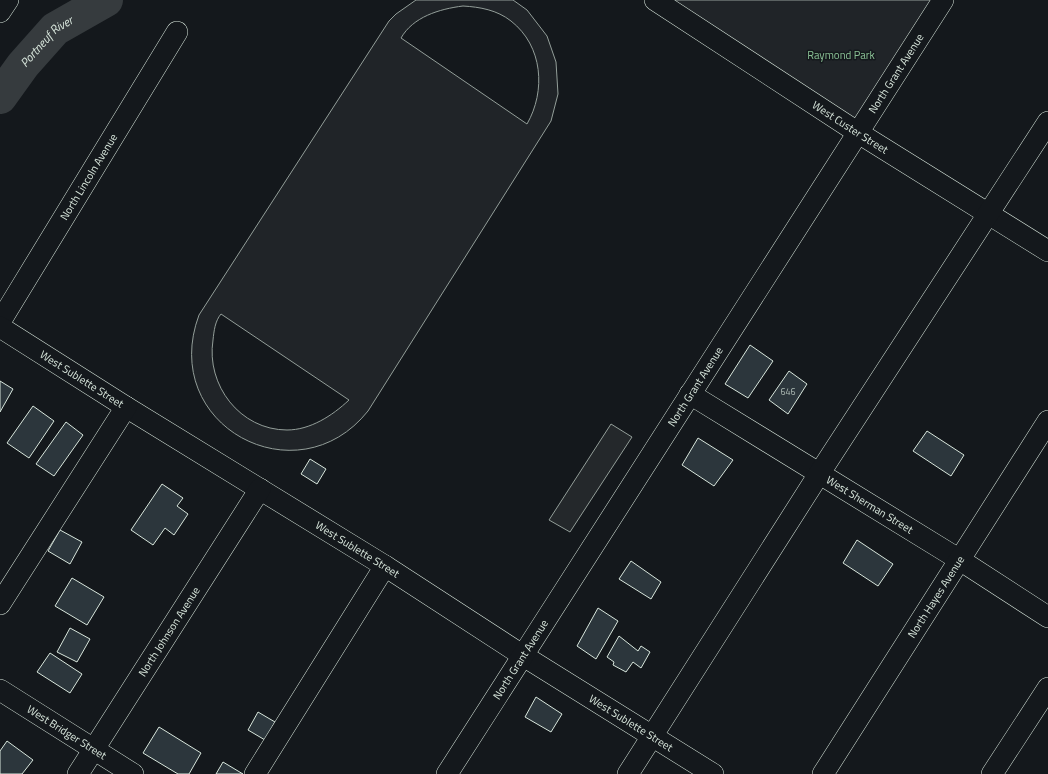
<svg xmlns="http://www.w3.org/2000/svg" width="1048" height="774" viewBox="0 0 1048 774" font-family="'Titillium Web',sans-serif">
<rect width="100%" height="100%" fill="#14181c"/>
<path fill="#202428" stroke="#939e99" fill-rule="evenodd" d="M416,0H513L527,10L547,36L556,62L558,94L551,121L368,411C297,500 158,425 199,315L389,21L396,14ZM463,6C480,7 497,10 511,21C543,46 546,91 527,124L401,38C413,17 439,9 463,6ZM221,314L349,400C332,416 310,430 287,430C240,430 206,385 213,340C214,331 215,321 221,314Z
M655,0H943L857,132Z"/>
<path fill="#24282b" stroke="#939e99" d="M611,424L632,437L570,532L549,520Z"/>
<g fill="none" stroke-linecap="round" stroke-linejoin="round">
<path stroke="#363b3e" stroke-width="34" id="s1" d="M0,97L23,65L55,29L106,0"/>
</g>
<path fill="#2c363c" stroke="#d8e6dc" d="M750,345L773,361L748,398L725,384Z
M789,371L807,384L788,414L769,400Z
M0,381L13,389L0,412Z
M33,406L54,421L29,458L7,443Z
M66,422L83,435L54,476L36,464Z
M927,431L964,455L951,476L913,451Z
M698,438L733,460L714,486L682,465Z
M310,459L326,469L317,484L301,474Z
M162,484L183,498L177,506L188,514L174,535L165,528L153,545L131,530Z
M60,530L82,542L70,564L48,551Z
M857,540L893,564L878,586L843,563Z
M631,561L661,582L651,599L619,579Z
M72,578L104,597L87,625L55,606Z
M598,608L618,621L596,659L577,646Z
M70,628L90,639L77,662L57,652Z
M619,636L638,651L641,646L650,652L641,668L633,662L626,672L613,665L614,662L607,657Z
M50,653L82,674L70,693L37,672Z
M536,697L562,714L551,732L525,717Z
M258,712L275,722L265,740L248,730Z
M159,727L201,753L189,774H178L143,753Z
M7,741L33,760L22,774H0V751Z
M223,762L243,774H216Z"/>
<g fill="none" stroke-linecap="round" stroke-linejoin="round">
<defs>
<g id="minor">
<path id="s2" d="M655,0L857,132L1048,251"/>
<path d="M0,12L8,0"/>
<path id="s3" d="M0,322L177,32"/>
<path id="s4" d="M0,327L126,407L385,566L522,655L713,774"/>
<path id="s5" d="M690,394L960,560L1048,617"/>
<path d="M0,604L126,407"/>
<path id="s6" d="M0,690L133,774"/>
<path id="s7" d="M78,774L260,489"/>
<path d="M255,774L385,566"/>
<path id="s8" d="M447,774L943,0"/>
<path d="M628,774L819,474L1048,122"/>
<path id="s9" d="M823,774L1048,421"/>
<path d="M992,774L1048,688"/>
</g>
</defs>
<use href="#minor" stroke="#d8e6dc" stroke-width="22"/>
<use href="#minor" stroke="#14181c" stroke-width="21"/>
</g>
<g text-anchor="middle" stroke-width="3" stroke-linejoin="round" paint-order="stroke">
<g font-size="9" fill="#adbab4">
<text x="788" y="395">646</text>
</g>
<g font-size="11" fill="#8ac095" stroke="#14181c">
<text x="841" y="59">Raymond Park</text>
</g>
<g font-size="11" fill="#d8e6dc" stroke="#14181c">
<text dy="4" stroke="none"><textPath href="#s8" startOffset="832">North Grant Avenue</textPath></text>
<text dy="4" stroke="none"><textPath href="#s2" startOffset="233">West Custer Street</textPath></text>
<text dy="4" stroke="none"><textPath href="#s3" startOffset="170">North Lincoln Avenue</textPath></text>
<text dy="4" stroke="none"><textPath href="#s4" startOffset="97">West Sublette Street</textPath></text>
<text dy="4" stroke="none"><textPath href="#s8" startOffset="460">North Grant Avenue</textPath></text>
<text dy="4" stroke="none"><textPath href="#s5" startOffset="211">West Sherman Street</textPath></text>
<text dy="4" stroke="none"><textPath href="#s4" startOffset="421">West Sublette Street</textPath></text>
<text dy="4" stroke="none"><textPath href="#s9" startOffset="210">North Hayes Avenue</textPath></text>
<text dy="4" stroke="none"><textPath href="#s7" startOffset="169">North Johnson Avenue</textPath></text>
<text dy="4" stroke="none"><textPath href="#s8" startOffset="136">North Grant Avenue</textPath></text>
<text dy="4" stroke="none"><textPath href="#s4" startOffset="745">West Sublette Street</textPath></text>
<text dy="4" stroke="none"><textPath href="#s6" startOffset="79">West Bridger Street</textPath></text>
</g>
<g font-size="12" font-style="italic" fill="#d8e6dc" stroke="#14181c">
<text dy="4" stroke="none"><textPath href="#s1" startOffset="73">Portneuf River</textPath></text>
</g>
</g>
</svg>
